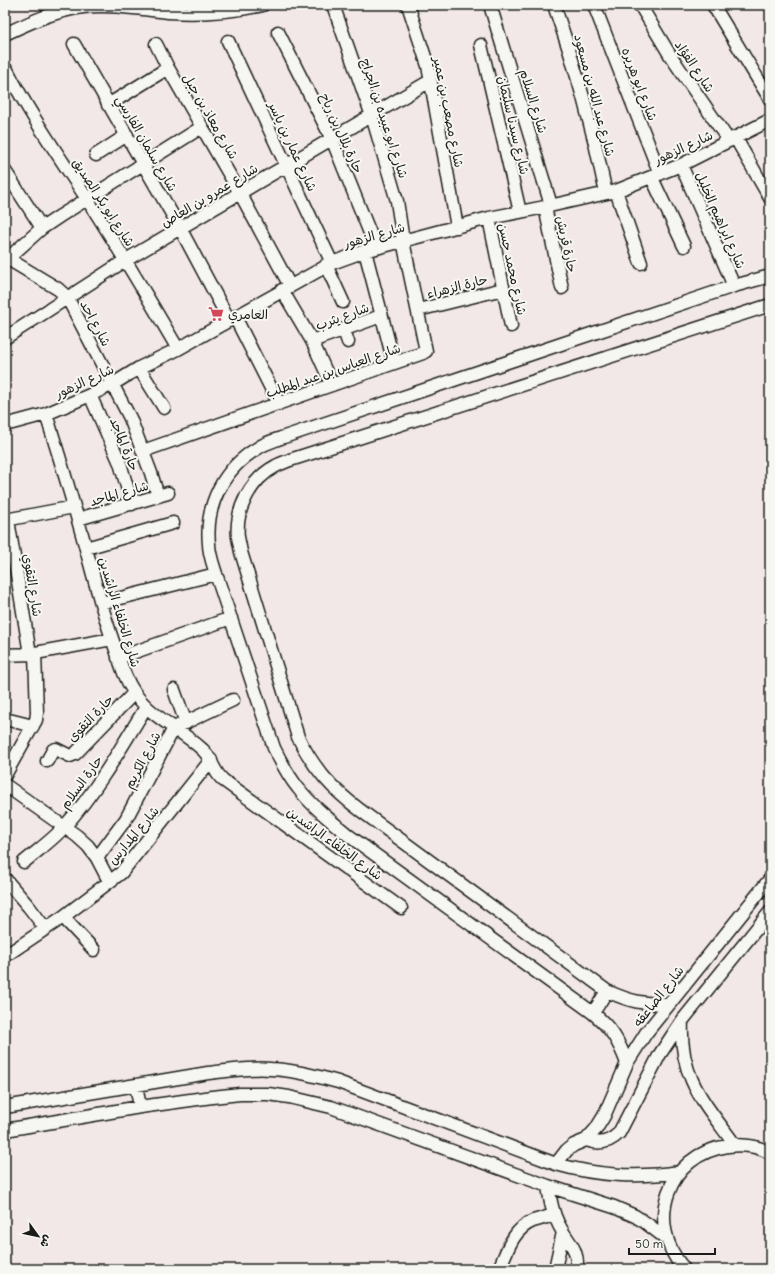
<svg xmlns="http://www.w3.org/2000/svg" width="775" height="1274" viewBox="0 0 775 1274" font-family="Delius,'Playpen Sans Arabic',sans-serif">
<rect width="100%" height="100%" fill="#f3e8e8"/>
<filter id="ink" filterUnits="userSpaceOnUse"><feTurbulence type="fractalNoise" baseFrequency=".025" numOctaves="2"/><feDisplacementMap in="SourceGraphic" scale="8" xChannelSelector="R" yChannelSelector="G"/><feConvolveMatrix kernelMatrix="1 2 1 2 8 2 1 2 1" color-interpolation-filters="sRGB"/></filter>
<g filter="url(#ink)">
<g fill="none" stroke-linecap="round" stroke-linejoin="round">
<defs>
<path id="minor" d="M408,5L428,66L457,227
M490,5L551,205
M554,5C576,67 593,129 606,193
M594,5L660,174
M640,5L670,55L729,141
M713,5L770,99
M278,32L332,139L376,248
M5,34C31,22 54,11 83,7C112,4 139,9 168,12C200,14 232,12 263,5
M228,41L332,263
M74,44L180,228L229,320
M156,44L168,68L240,193L290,286
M481,45L520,212
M7,70C30,115 59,156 87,199C119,248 148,298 178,349
M108,105L168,68
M735,137L770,198
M96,155L127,135
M681,165L734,286
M5,171L42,228
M652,178L684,246
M616,191L641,263
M545,207L562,288
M489,218L511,326
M365,251L394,363
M5,257L58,289L67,297L130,418L151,473L158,496
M5,261L42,228L60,216L202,127
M326,265L343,302
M282,290L312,341L332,385
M418,310L503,289
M235,317L279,404
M344,330L348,342
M5,338L126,260L430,81
M312,341L381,316
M139,368L164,408
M90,395L120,463L132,504
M46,414C61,462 76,511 89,560C97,590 105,620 116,650C121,665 125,679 134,692C151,718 181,729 203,750C213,760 212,770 223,780L401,908
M5,425L46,414L90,395L113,384L139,368L178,349L332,263L365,251L489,218L545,207L616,191L681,165L770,120
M143,451L423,353L426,351L403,241L397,201L372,116L333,5
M78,519L168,493
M5,520L74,507
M8,520L30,654
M86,548L173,523
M101,603L216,574
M5,655L30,654L112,639
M118,658L231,618
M174,690L186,723
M5,719L33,726
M47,761L53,750L56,749L70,756L75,754L134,693
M5,775L36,720L37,713L35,653
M5,785L77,836L88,846L97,858L109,881
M97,858L126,819L174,728L233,700
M24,862C38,850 54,839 65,826C97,790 121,748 146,707
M5,879L29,907L45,928
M63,917L94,950
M5,956L63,917L121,873L211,760
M669,1004C643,1004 631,1002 607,991L360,810C332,789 314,769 298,737L241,552C240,547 239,542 238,537C235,509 251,479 276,466C281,463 286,462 290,460L770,305
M593,1013L607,991
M682,1021C679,1078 704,1102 735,1145
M627,1063C618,1040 612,1029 593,1013L348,835C330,820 312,806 298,788C288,776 281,762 274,748L216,574C213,564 209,554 209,544C205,504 224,468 258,448C265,443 273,441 281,438L734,286L770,276
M136,1085L140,1107
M5,1107L208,1073C229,1071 250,1067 271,1069C294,1070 316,1076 338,1082L556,1164C598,1176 636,1178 680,1172
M5,1130L140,1107L212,1097L240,1094H268L289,1097L331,1107L548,1186L614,1207L635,1216L646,1223L667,1239
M586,1140C599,1145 609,1143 619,1133L660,1054L682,1021L770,912
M556,1164L567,1150L574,1145L586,1140L596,1129L604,1116L627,1063L646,1033L770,879
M548,1186C550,1199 552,1212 558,1223C566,1241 579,1247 577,1269
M499,1269C507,1251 513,1229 533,1221C540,1219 547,1217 554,1215
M555,1269L563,1232
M684,1269C644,1223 667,1154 728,1146C742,1144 758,1146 770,1153"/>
</defs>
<use href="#minor" stroke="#1c1c1c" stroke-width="15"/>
<use href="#minor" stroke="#f6f6f2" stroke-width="12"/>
</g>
</g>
<defs>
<symbol id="supermarket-bare" viewBox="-9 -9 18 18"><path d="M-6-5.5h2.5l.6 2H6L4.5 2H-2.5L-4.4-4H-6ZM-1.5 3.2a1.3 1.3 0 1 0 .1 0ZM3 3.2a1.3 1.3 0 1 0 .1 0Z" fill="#d1495b" stroke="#f6f6f2" stroke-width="2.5" paint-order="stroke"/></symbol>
</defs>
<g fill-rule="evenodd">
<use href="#supermarket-bare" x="205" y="303" width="22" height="22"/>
</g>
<g text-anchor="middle" stroke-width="4" stroke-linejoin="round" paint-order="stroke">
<g font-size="13" fill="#1c1c1c" stroke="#f6f6f2">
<text transform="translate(695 66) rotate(56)" y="5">شارع الفؤاد</text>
<text transform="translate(640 84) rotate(69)" y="5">شارع ابو هريره</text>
<text transform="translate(595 95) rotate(75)" y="5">شارع عبد الله بن مسعود</text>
<text transform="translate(534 101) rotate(73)" y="5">شارع السلام</text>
<text transform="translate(449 112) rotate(79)" y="5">شارع مصعب بن عمير</text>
<text transform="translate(211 116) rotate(60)" y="5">شارع معاذ بن جبل</text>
<text transform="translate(385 118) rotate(72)" y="5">شارع ابو عبيده بن الجراح</text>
<text transform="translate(514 125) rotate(77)" y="5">شارع سيدنا سليمان</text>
<text transform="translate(342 133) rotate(66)" y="5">حارة بلال بن رباح</text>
<text transform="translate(147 143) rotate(60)" y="5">شارع سلمان الفارسي</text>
<text transform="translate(293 146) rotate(65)" y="5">شارع عمار بن ياسر</text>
<text transform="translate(683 147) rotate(-25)" y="5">شارع الزهور</text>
<text transform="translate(209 195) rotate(-31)" y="5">شارع عمرو بن العاص</text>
<text transform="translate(104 202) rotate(57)" y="5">شارع ابو بكر الصديق</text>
<text transform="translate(721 220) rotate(66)" y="5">شارع ابراهيم الخليل</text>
<text transform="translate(374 235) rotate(-16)" y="5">شارع الزهور</text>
<text transform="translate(567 244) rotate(78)" y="5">حارة قريش</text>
<text transform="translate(513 269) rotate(78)" y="5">شارع محمد حسن</text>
<text transform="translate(457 286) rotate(-14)" y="5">حارة الزهراء</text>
<text transform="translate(342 316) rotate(-20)" y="5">شارع يثرب</text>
<text transform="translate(96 323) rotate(62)" y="5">شارع احد</text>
<text transform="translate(333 370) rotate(-19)" y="5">شارع العباس بن عبد المطلب</text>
<text transform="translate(84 381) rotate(-25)" y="5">شارع الزهور</text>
<text transform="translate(125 444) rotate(68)" y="5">حارة الماجد</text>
<text transform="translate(119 493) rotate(-16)" y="5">شارع الماجد</text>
<text transform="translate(33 585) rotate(81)" y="5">شارع التقوي</text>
<text transform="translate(120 612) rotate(73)" y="5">شارع الخلفاء الراشدين</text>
<text transform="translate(90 718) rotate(-46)" y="5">حارة التقوى</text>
<text transform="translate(142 760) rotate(-62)" y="5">شارع الكريم</text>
<text transform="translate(81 782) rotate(-54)" y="5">حارة السلام</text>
<text transform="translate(133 835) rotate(-50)" y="5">شارع المدارس</text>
<text transform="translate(335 843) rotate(36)" y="5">شارع الخلفاء الراشدين</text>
<text transform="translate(658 996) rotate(-52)" y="5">شارع الصاعقه</text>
</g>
<g font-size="13" fill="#1c1c1c" stroke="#f6f6f2" text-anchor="start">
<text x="228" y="319">العامري</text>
</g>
</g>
<rect width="775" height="1274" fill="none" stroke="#f6f6f2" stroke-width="20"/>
<rect x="10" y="10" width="755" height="1254" fill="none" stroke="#1c1c1c" stroke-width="1.5" filter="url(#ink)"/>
<g transform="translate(38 1236) rotate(123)" stroke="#f6f6f2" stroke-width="3" paint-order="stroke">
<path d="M0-3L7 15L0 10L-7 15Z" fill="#1c1c1c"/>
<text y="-6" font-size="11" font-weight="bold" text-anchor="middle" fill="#1c1c1c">ش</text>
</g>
<path d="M629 1248v6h86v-6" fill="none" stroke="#1c1c1c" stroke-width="2"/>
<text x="635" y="1248" font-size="12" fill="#1c1c1c" stroke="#f6f6f2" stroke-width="3" paint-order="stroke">50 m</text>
</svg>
